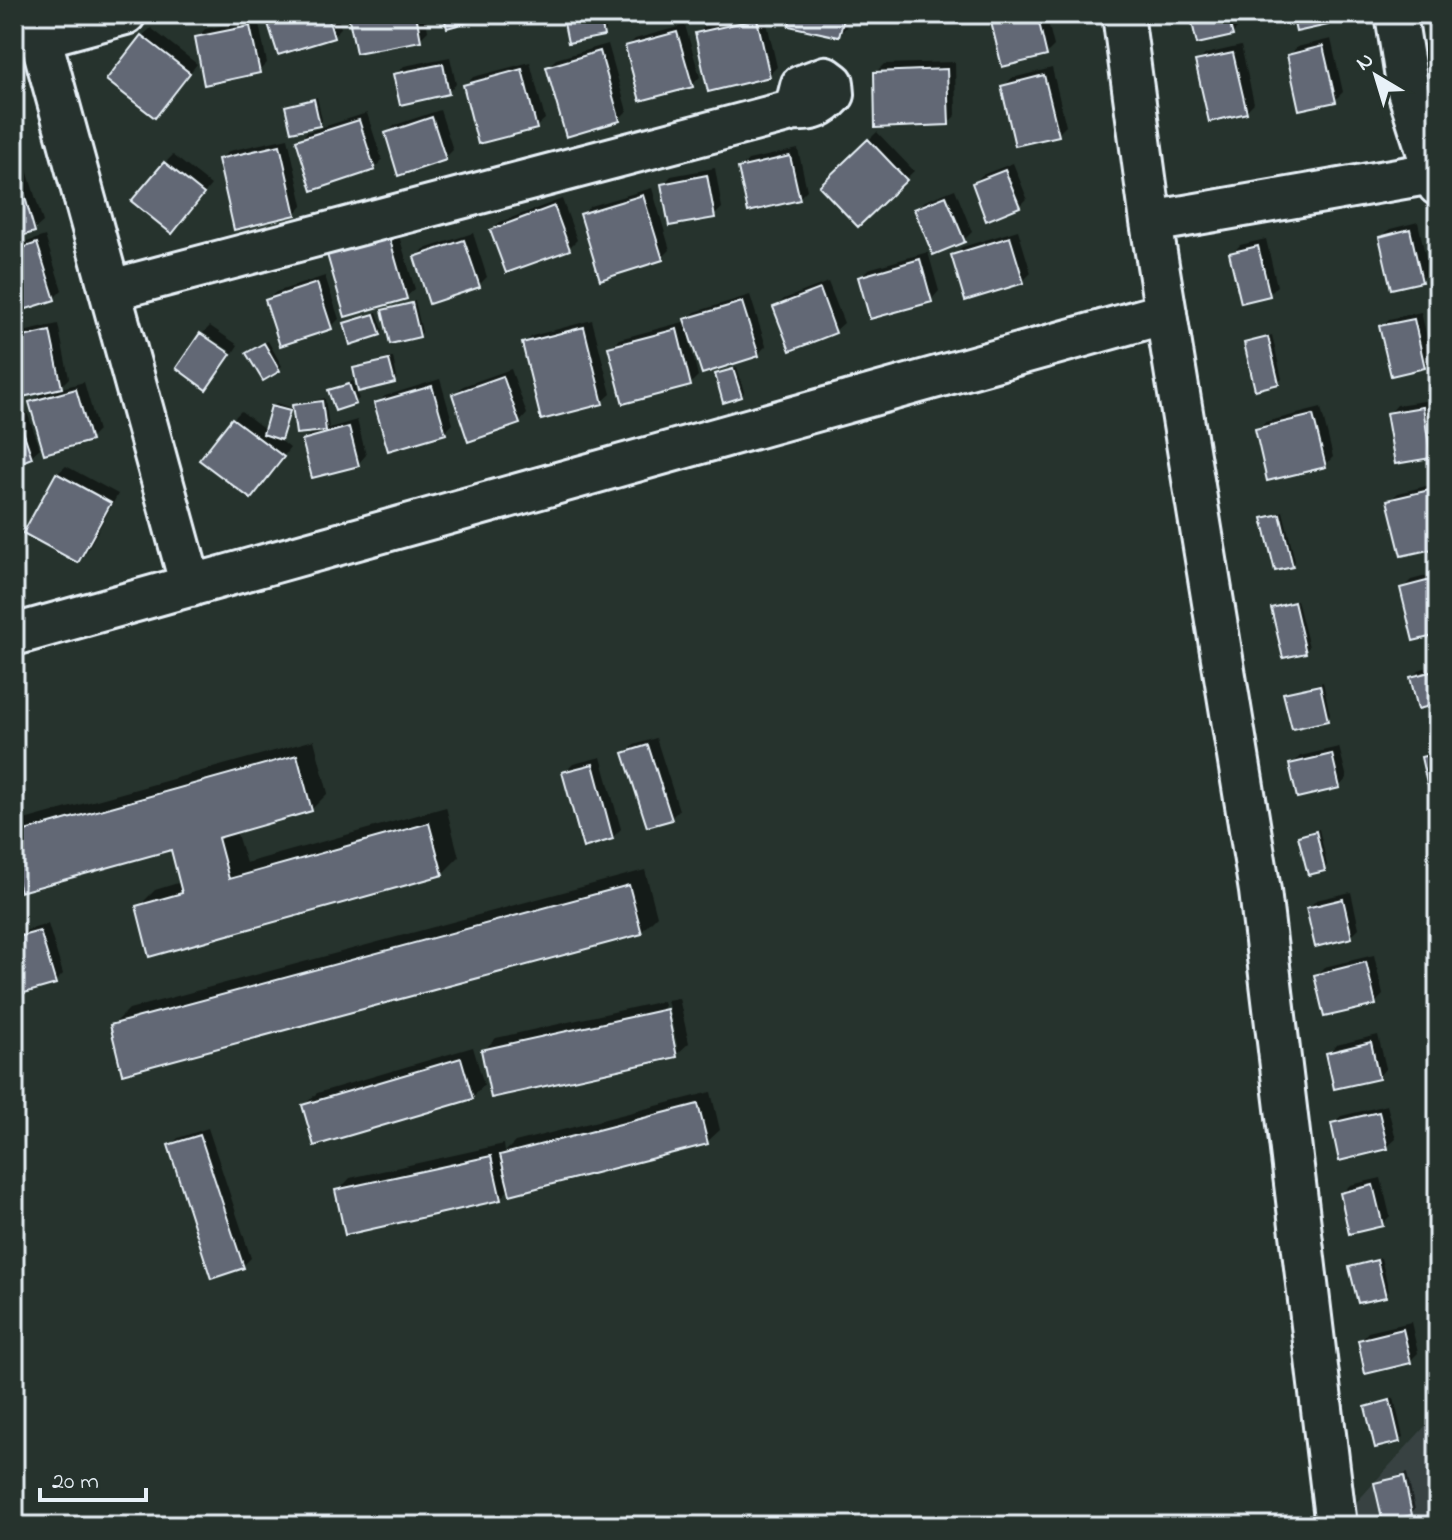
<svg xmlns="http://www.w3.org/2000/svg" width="1452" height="1540" viewBox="0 0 1452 1540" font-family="'Indie Flower',sans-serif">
<rect width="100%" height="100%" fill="#26332d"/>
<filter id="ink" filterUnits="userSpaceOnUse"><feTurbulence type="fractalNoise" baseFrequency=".0125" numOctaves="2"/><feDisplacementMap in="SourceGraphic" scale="16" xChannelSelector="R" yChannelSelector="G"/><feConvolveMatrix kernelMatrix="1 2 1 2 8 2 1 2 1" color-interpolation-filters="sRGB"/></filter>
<g filter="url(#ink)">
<path fill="#384343" d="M1438,1412V1526H1335Z"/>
<path fill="#0007" d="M267,14H337L341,28L333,36Z
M350,14H425L428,31L420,39Z
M603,14L606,31L603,34L566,23Z
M754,14H765L777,67L769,75L698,33L706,25Z
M793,14H850L847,26L839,35Z
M991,14H1046L1054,46L1046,54Z
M1192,14H1237L1240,26L1232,34Z
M1294,14H1335V15L1327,23Z
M258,19L267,63L259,71L197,38L205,29Z
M685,25L700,77L692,85L627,47L635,39Z
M151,28L197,64L163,107L142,36Z
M1331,39L1343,92L1335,100L1289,56L1297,47Z
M608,44L627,111L619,119L548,67L556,59Z
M1241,46L1254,103L1246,111L1197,62L1206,54Z
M450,57L456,84L448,92L395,75L404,66Z
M530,62L545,119L536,127L465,86L473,77Z
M955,62L956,115L948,123L876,72L884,64Z
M1052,68L1066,126L1058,134L1003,87L1012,78Z
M317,97L322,120L319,124L287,107Z
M440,110L453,150L445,158L387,133L395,125Z
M367,113L382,160L374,169L299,141L307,132Z
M877,132L914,171L858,224L821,186Z
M288,138L303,205L295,214L220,160L229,151Z
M798,149L807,190L799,198L740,169L748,160Z
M173,155L211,185L180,223L165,163Z
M25,163L43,222L34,230L14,236V166Z
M1013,163L1027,198L1019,206L974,183L982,175Z
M715,168L722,208L714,216L663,185L671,176Z
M652,188L670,250L662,258L582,215L590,206Z
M955,189L972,232L964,240L916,209L925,201Z
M562,199L577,240L569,248L492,230L500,222Z
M1418,222L1429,272L1421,280L1381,237L1390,229Z
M396,226L415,289L406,297L328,251Z
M1018,230L1031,273L1023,281L953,256L962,247Z
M473,233L487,277L479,285L416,258L424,249Z
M45,236L62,290L54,298L14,311V246Z
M1266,239L1277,286L1269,294L1232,254L1240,245Z
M928,252L939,291L931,300L860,278L868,269Z
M325,276L339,319L331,327L267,300L276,292Z
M828,282L844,323L835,331L776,307L784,299Z
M750,295L766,346L758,354L689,339L698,376L690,384L610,348L619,339L687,321L695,312Z
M415,301L422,332L419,336L384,311Z
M377,312L383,330L380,334L346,323Z
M1421,312L1432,358L1424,366L1381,327L1389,319Z
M592,320L611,394L602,402L524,344L532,336Z
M58,324L69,378L58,389L84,382L98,431L90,439L32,403L44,390L14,397V334Z
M210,326L238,345L233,353L203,333Z
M1272,335L1282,379L1278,382L1246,344Z
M268,341L282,366L278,369L252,350Z
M393,357L397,378L394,381L355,369Z
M737,367L744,392L741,396L717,375Z
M511,369L527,414L519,423L454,394L463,386Z
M440,379L453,424L445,432L376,404L385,396Z
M353,381L359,399L355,402L331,391Z
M325,398L329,428L357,420L366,455L358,464L304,440L314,430L294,406Z
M1431,400L1438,448L1430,456L1389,414L1397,405Z
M276,403L292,408L284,434L279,439L290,448L251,497L233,419L241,411L266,430Z
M1321,408L1333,457L1325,465L1257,430L1265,422Z
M27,412L40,448L31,456L14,463V417Z
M66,466L118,494L86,553L78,561L57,474Z
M1438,483V546L1389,501L1398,493Z
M1283,511L1295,561L1292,565L1265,519Z
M1438,573V633L1403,588L1411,580Z
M1297,600L1309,647L1305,651L1273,608Z
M1438,665V702L1413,677L1421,669Z
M1323,682L1330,715L1327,719L1286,694Z
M656,738L679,810L671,818L626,754L634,745Z
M314,740L328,793L311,810L236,831L246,863L446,807L459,857L442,874L138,907L155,890L181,882L172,848L14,861V830L24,820Z
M1339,747L1347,778L1339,787L1292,765L1300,756Z
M1438,748V780L1423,757Z
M601,757L621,829L612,838L564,773L573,764Z
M1319,829L1327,865L1324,869L1300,836Z
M645,870L657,916L641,932L112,1026L129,1009Z
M1351,892L1359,928L1351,936L1308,909L1316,900Z
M48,924L63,974L55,982L14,994V934Z
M1374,955L1383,995L1375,1003L1316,975L1324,967Z
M679,998L689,1043L676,1055L483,1051L496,1038L663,1001L674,1049H678L667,1000Z
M1378,1035L1386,1068L1378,1077L1328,1054L1336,1045Z
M473,1047L484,1085L472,1098L304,1105L317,1093Z
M711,1092L720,1130L707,1142L510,1188L500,1199L338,1191L350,1178L504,1144L505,1152L515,1142Z
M1387,1105L1396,1139L1387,1147L1333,1124L1341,1116Z
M208,1128L251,1258L243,1266L170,1146L178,1138Z
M1381,1178L1390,1216L1382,1224L1342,1193L1350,1185Z
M1381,1258L1389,1291L1385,1295L1351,1268Z
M1411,1322L1418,1353L1410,1361L1360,1341L1368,1332Z
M1394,1398L1403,1437L1399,1440L1367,1408Z
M1407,1473L1415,1509L1411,1513L1376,1483Z"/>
<path fill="#626875" stroke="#e8f1f8" stroke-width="2" d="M265,14H327L334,38L278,55Z
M348,14H416L421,41L356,53Z
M443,14H497L447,28Z
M791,14H845L839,37L789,26Z
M989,14H1037L1047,56L1002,67Z
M1190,14H1227L1233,36L1197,44Z
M1292,14H1325L1328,25L1296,32Z
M600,15L604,36L568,43L564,23Z
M757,19L770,77L708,92L695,33Z
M250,26L260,73L204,85L195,37Z
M677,32L693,87L640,101L625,46Z
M141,35L190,73L155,118L106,80Z
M1323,46L1336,102L1299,110L1287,55Z
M600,51L620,121L566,137L546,67Z
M1233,53L1247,113L1209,122L1195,61Z
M443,64L449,94L400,105L393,74Z
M522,69L537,129L478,144L463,85Z
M947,69L949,125L875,128L874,72Z
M1044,75L1059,136L1015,146L1001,86Z
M314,99L320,126L291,132L285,106Z
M432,117L446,160L398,176L385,133Z
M359,120L375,170L312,191L296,140Z
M868,139L907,180L858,227L819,186Z
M280,145L296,215L234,230L218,159Z
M790,156L800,200L748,212L738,168Z
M164,162L204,194L172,234L131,201Z
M17,169L35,232L14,238V170Z
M1005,170L1020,207L986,221L972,183Z
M707,175L715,218L669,226L661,184Z
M643,195L663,260L600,280L580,214Z
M946,196L965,242L933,255L914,209Z
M554,206L570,250L506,273L490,230Z
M1410,229L1422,282L1391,289L1379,237Z
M388,233L407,299L345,317L326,251Z
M1010,237L1024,283L965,301L951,255Z
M464,240L480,287L429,304L414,257Z
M37,243L55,300L14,313V251Z
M1258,246L1270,296L1241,303L1229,253Z
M920,259L932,302L870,319L858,277Z
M317,283L332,329L280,346L265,300Z
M820,289L836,333L790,351L773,307Z
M742,302L759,356L702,374L684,319Z
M412,303L420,337L390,344L382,310Z
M374,314L381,335L350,345L344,323Z
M1414,319L1425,368L1391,376L1379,326Z
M584,327L603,404L541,420L522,343Z
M677,329L691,386L623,404L608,347Z
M50,331L62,388L14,399V339Z
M200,333L231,354L206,390L176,368Z
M1268,337L1279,384L1255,390L1244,343Z
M264,343L280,371L263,381L246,353Z
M389,360L395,383L358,392L353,368Z
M733,369L742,397L723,403L715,374Z
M503,376L520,424L468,442L452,394Z
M349,384L356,404L335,411L328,390Z
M432,386L446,434L388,451L374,403Z
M76,389L91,441L44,454L29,402Z
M322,401L326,431L296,434L292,405Z
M271,406L290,411L281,440L263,434Z
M1423,407L1431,458L1395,464L1386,413Z
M1313,415L1326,467L1267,481L1255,429Z
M232,418L284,457L251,499L199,460Z
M19,419L32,458L14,465V421Z
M349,427L359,466L312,478L302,440Z
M56,473L111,503L78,563L23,533Z
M1438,488V548L1401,556L1387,500Z
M1280,514L1293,567L1275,571L1262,518Z
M1438,578V635L1413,641L1400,588Z
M1294,602L1306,653L1283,658L1271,608Z
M1438,670V704L1418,709L1410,677Z
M1320,685L1328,721L1292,729L1283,693Z
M648,745L672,820L647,827L623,753Z
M1438,753V782L1427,784L1421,757Z
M1332,754L1340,788L1297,798L1289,764Z
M297,755L312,811L218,838L229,879L429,823L443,875L149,957L136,906L182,893L171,850L20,892L14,869V834Z
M593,764L613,839L583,848L562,772Z
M1316,831L1325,871L1308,875L1298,836Z
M629,885L642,934L122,1074L110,1025Z
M1343,899L1352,938L1315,947L1306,908Z
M40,931L56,984L14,996V938Z
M1366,962L1376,1005L1324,1017L1314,975Z
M667,1009L677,1057L491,1098L481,1050Z
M1371,1042L1379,1079L1334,1089L1326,1053Z
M461,1058L473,1099L314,1146L302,1105Z
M698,1104L708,1144L510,1195L500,1155Z
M1379,1112L1388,1149L1339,1161L1331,1123Z
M200,1135L244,1268L211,1279L168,1145Z
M491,1156L501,1200L345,1235L335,1190Z
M1373,1185L1383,1226L1349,1234L1340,1193Z
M1377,1260L1386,1297L1358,1303L1349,1267Z
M1403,1329L1411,1363L1365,1374L1358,1340Z
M1390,1400L1400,1442L1375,1448L1365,1407Z
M1404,1476L1412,1515L1383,1522L1374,1483Z"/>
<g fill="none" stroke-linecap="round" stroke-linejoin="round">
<defs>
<path id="street" d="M34,14L191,586
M1123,14L1151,222L1260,891L1336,1526
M1396,14L1408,91L1438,185
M40,37L125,14
M1151,222L1438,172
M111,290L795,110C813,111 822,107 834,94L833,83L825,77L801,86L795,110
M14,635L1166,313"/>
</defs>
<use href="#street" stroke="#e8f1f8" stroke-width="46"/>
<use href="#street" stroke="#26332d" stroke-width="40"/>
</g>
</g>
<rect width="1452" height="1540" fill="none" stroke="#26332d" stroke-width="48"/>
<rect x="24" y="24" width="1404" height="1492" fill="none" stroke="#e8f1f8" stroke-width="3" filter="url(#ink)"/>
<g transform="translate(1376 76) rotate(322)" stroke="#26332d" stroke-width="6" paint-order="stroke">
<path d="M0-6L14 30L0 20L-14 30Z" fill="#e8f1f8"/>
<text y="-12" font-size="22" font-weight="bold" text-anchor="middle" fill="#e8f1f8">N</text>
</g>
<path d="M40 1488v12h106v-12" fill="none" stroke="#e8f1f8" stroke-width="4"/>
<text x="52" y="1488" font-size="24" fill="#e8f1f8" stroke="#26332d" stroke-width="6" paint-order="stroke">20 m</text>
</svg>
